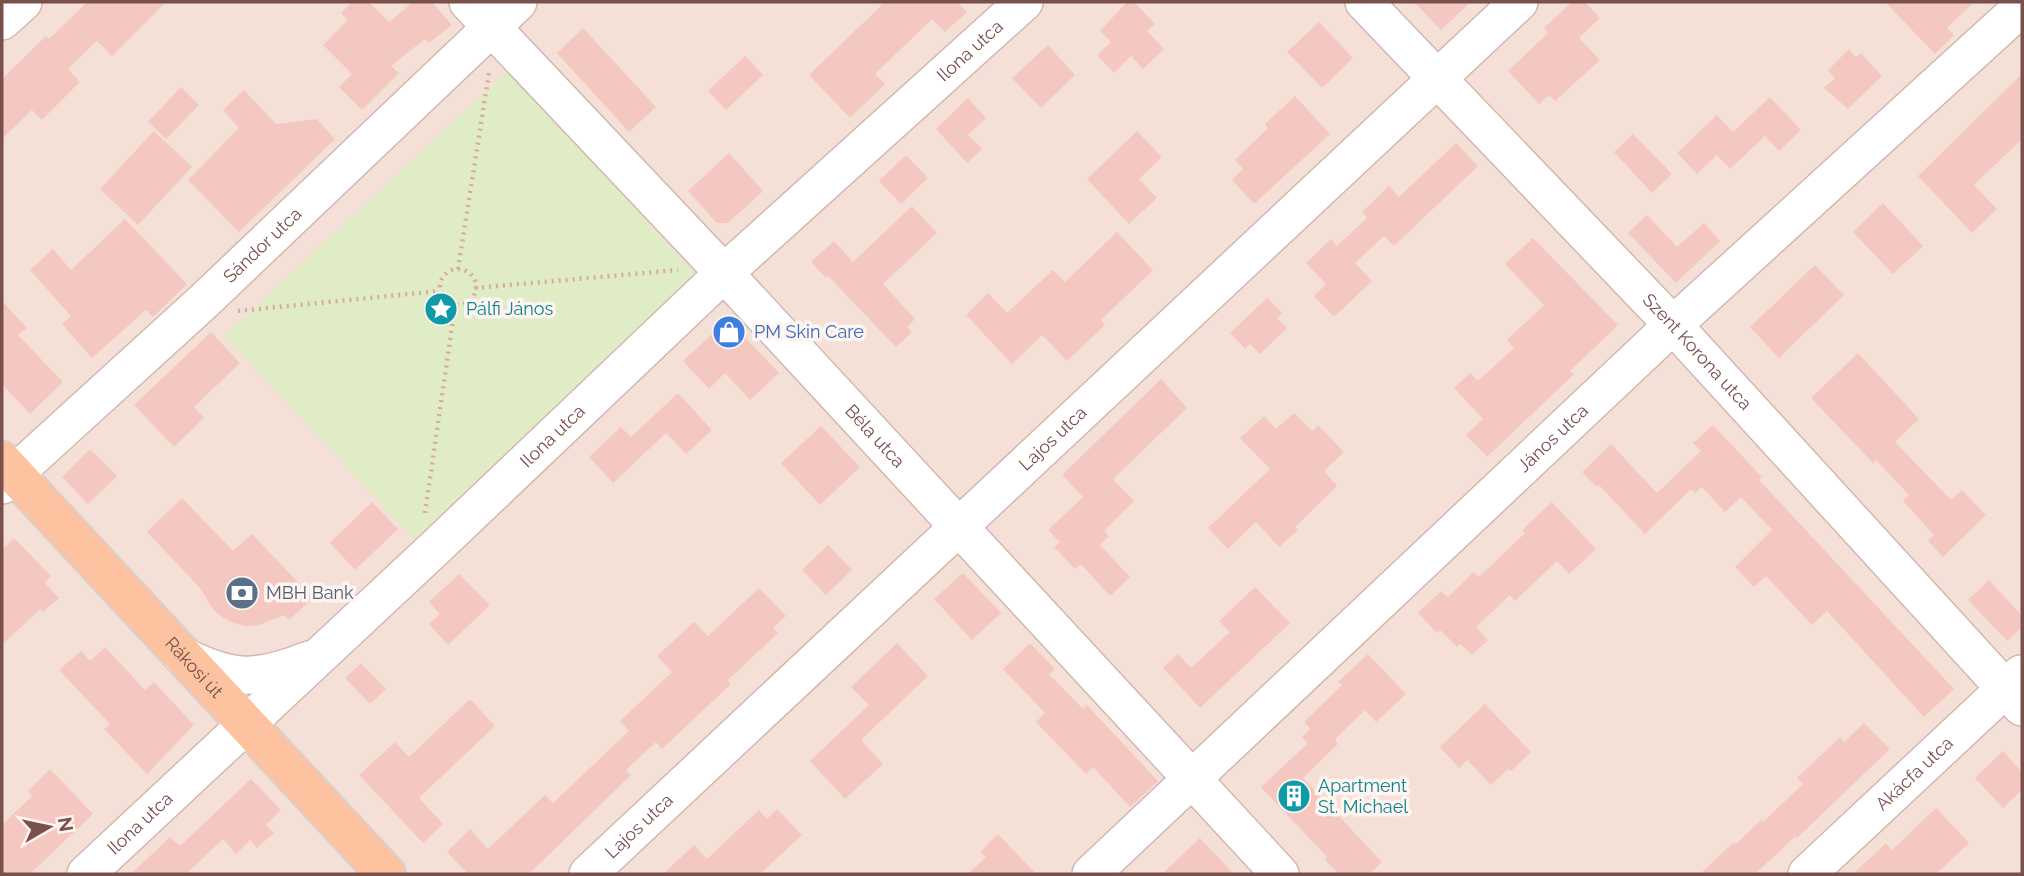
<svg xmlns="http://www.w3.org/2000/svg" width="2024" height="876" viewBox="0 0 2024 876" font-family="Raleway,sans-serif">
<rect width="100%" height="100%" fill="#fdf0e9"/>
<path fill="#f5e0d7" d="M2,2H2022V874H2Z"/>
<path fill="#dfecc6" d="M507,71L696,274L414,539L225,336Z"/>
<path fill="#f4c7c0" d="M87,2H166L112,56L97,41L68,69L80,82L42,120L32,110L2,139V79L46,36L49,39Z
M352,2H369L389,22L413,2H432L452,25L429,43L425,39L391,66L399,73L362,110L339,87L352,74L323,45L348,20L341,13Z
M885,2H957L967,12L945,32L932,19L875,74L885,84L850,118L809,75Z
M1127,2H1134L1155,24L1147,31L1164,49L1143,69L1131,56L1114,73L1097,55L1111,42L1100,31Z
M1414,2H1471L1441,30Z
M1572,2H1585L1600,18L1579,38L1600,60L1555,101L1549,95L1539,104L1508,71L1548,33L1544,28Z
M1885,2H1974L1947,28L1954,35L1935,54Z
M1319,22L1353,58L1322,88L1287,52Z
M583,28L656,107L629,132L557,53Z
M1048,45L1075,75L1041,108L1012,78Z
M1849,49L1856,57L1861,53L1882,76L1848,109L1824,88L1835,78L1828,70Z
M745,56L763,75L726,110L708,91Z
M2022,74V139L1974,185L1997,209L1972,233L1918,176Z
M181,87L199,105L166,139L148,122Z
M244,90L276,124L317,119L335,139L239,232L188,180L239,128L223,110Z
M1295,96L1330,134L1254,204L1232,180L1243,169L1235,160L1268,128L1265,124Z
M1770,97L1801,130L1779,151L1765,136L1730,169L1717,155L1697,174L1677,153L1717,115L1733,132Z
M968,98L986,118L968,135L982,149L967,163L936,129Z
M154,131L192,167L138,225L100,189Z
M1137,131L1162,157L1139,179L1157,198L1129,224L1087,179Z
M1633,134L1672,174L1652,193L1614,152Z
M1456,143L1478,166L1394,246L1384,236L1355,263L1372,281L1334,317L1314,296L1326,284L1306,263L1331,239L1337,246L1367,218L1362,212L1389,186L1399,197Z
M729,153L763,191L728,223H717L688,191Z
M906,155L928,178L901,204L879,181Z
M1883,203L1923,246L1893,274L1853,232Z
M912,206L937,233L883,284L915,319L907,327L912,332L896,347L828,276L826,278L811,262L834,241L853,262Z
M1647,215L1677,247L1704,223L1720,241L1676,283L1628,233Z
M125,219L187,284L153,317L146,310L92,358L62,324L71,316L30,270L53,249L71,270Z
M1117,232L1153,270L1101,320L1105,325L1067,361L1042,335L1012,364L966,315L988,293L1007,313L1053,270L1065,282Z
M1533,238L1618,325L1570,371L1574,374L1487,457L1466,435L1483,419L1454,388L1470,373L1478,381L1514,348L1507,340L1544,305L1505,264Z
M1815,265L1844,295L1779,358L1750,327Z
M1267,298L1282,313L1277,318L1287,328L1260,354L1250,344L1245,349L1230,333Z
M2,301L27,328L18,335L63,382L30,414L2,384Z
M734,326L779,373L750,400L725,373L709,389L683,361L720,327Z
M211,332L240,363L194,407L204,418L174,447L134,405Z
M1858,353L1919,419L1895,442L1951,500L1962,490L1986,515L1943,557L1928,541L1934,535L1903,501L1909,495L1876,460L1873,463L1811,398Z
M1161,379L1187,408L1113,479L1134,501L1104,531L1109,536L1100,545L1130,577L1110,596L1081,564L1075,569L1054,547L1060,542L1048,530L1083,497L1062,475Z
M678,393L712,430L686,454L666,433L613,483L589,457L621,427L631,437Z
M1294,413L1312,431L1318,425L1344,452L1324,471L1337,486L1295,527L1298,530L1279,547L1256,522L1228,549L1208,528L1270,469L1240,438L1264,416L1276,429Z
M1713,425L1762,477L1759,480L1954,689L1924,717L1827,611L1812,625L1766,576L1754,587L1735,567L1772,530L1741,497L1725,512L1702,487L1695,493L1691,489L1645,534L1599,485L1597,487L1582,472L1611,444L1657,493L1701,451L1693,443Z
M821,426L860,467L820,505L781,463Z
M90,449L117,476L88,504L62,477Z
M182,498L233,551L252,534L313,598L289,620L284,615L259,625L246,626L233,623L222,617L212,608L201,589L147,532Z
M372,502L398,529L355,570L330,543Z
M1552,502L1596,549L1569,574L1557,561L1515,601L1510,595L1476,627L1488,640L1472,655L1460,644L1457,647L1440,630L1437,633L1418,613L1441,591L1448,597L1474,572L1479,577L1525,533L1522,530Z
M14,538L51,576L45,583L59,598L43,612L40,609L2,645V549Z
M828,545L852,570L826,595L802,570Z
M963,573L1001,613L972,640L934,599Z
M459,574L490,605L448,645L429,624L440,614L429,602Z
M1989,580L2022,616V627L2007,641L1968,600Z
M1255,587L1290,623L1200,708L1163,668L1178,654L1191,668L1230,632L1219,621Z
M759,588L786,616L773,628L778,633L728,680L731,684L662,749L656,742L626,770L631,775L529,874H468L447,852L470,829L488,849L545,795L553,803L629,731L620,721L672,672L657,656L694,622L708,636Z
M897,643L928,676L861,740L883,764L845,799L810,761L869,705L851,687Z
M1030,643L1055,669L1049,674L1083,709L1087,705L1158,781L1130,807L1093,767L1086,774L1036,722L1045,713L1003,669Z
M105,647L145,690L154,682L194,725L147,774L104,729L110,724L59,670L81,651L90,661Z
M1368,654L1406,694L1376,722L1365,710L1335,739L1338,744L1303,778L1382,862L1369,874H1339L1325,860L1327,857L1261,787L1308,743L1302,737L1310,729L1304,722L1342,685L1338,682Z
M361,663L386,689L370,704L345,678Z
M470,699L495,726L419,798L443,824L423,843L359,775L395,742L409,757Z
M1485,704L1531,752L1511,771L1508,769L1491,785L1467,760L1459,768L1440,747Z
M1864,723L1890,749L1797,838L1796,836L1755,874H1700L1734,842L1736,844L1761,820L1763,822L1803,784L1797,778L1840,737L1844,742Z
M2003,751L2022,772V790L2003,808L1975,778Z
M50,769L93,814L30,874H2V825L32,796L28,791Z
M251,779L281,810L266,825L274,833L257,848L250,840L236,854L223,839L186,874H131L170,837L180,846Z
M1936,808L1969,843L1936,874H1853L1886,843L1892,850Z
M777,809L802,835L760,874H663L694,845L707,859L759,810L767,819Z
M998,834L1036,874H968L986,857L980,852Z
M1200,838L1234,874H1162Z"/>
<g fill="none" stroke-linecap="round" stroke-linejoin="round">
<defs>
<g id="minor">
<path id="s1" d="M468,2L724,273L1280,874"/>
<path id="s2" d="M1364,2L1673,325L2022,707"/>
<path d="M2,21L23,2"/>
<path id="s3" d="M2,485L204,301L518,2"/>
<path d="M181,655C232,681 256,681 309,660"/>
<path id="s4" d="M86,874L435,548L724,273L1024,2"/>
<path id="s5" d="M588,874L1519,2"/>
<path id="s6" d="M1091,874L1673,325L2022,7"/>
<path id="s7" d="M1807,874L2021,674"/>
</g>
<g id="major">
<path id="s8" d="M2,461L386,874"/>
</g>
</defs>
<use href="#minor" stroke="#d3b7b0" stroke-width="40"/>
<use href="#major" stroke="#d9cecd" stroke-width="42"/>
<path stroke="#d9a9a2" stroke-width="4.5" stroke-dasharray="2 5" stroke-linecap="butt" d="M458,269L489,73
M440 287a18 18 0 1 1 36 0a18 18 0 1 1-36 0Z
M475,288L678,270
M238,311L439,291
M425,513L455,306"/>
<use href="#minor" stroke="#fff" stroke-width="37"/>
<use href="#major" stroke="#fdc3a0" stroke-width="38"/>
</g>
<defs>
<symbol id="sight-disc" viewBox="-11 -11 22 22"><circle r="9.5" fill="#0f9aa8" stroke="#fff5f0"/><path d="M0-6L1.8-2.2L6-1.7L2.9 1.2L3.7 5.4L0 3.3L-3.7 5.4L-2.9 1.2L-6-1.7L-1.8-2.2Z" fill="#fff"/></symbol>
<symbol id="shop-disc" viewBox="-11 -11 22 22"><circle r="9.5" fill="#3f7fe0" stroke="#fff5f0"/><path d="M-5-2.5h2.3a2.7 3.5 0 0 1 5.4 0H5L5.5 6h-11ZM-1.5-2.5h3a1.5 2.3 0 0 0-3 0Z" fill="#fff"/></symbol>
<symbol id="bank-disc" viewBox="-11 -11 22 22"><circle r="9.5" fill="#5c6f8a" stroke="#fff5f0"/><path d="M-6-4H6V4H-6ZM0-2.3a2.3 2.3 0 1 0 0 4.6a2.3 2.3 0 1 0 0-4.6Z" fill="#fff"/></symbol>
<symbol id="building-disc" viewBox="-11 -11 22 22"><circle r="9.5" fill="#0f9aa8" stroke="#fff5f0"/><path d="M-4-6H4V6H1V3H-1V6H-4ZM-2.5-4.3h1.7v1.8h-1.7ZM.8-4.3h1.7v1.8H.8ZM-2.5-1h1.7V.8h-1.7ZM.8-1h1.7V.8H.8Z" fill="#fff"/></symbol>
</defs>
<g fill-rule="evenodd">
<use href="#sight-disc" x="422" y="290" width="38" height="38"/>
<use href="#shop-disc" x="710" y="313" width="38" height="38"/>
<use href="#bank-disc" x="223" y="574" width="38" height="38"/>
<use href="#building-disc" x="1275" y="777" width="38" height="38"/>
</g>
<g text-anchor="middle" stroke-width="7" stroke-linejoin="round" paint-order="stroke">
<g font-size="18" fill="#79504b" stroke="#fff5f0">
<text dy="6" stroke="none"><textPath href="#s4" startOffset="1208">Ilona utca</textPath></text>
<text dy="6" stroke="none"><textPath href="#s3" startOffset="354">Sándor utca</textPath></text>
<text dy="6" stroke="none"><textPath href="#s2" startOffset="483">Szent Korona utca</textPath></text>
<text dy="6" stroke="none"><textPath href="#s4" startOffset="640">Ilona utca</textPath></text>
<text dy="6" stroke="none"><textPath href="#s1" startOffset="595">Béla utca</textPath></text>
<text dy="6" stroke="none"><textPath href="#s5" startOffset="637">Lajos utca</textPath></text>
<text dy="6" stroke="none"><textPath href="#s6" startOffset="635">János utca</textPath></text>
<text dy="6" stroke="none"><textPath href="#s8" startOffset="282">Rákosi út</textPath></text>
<text dy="6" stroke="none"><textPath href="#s7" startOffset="147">Akácfa utca</textPath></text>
<text dy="6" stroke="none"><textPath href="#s4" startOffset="74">Ilona utca</textPath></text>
<text dy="6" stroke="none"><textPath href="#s5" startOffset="70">Lajos utca</textPath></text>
</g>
<g font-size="18" fill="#0d838f" stroke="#fff5f0" text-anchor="start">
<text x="466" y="315">Pálfi János</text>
<text x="1318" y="792">Apartment<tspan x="1318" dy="21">St. Michael</tspan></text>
</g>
<g font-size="18" fill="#366cbe" stroke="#fff5f0" text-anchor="start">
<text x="754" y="338">PM Skin Care</text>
</g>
<g font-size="18" fill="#4e5e75" stroke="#fff5f0" text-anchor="start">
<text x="266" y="599">MBH Bank</text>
</g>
</g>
<rect width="2024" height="876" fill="none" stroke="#79504b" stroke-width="7"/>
<g transform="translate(49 827) rotate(81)" stroke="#fff5f0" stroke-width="5" paint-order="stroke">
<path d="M0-5L12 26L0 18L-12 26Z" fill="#79504b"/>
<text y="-10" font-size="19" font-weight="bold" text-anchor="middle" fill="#79504b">N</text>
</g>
</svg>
